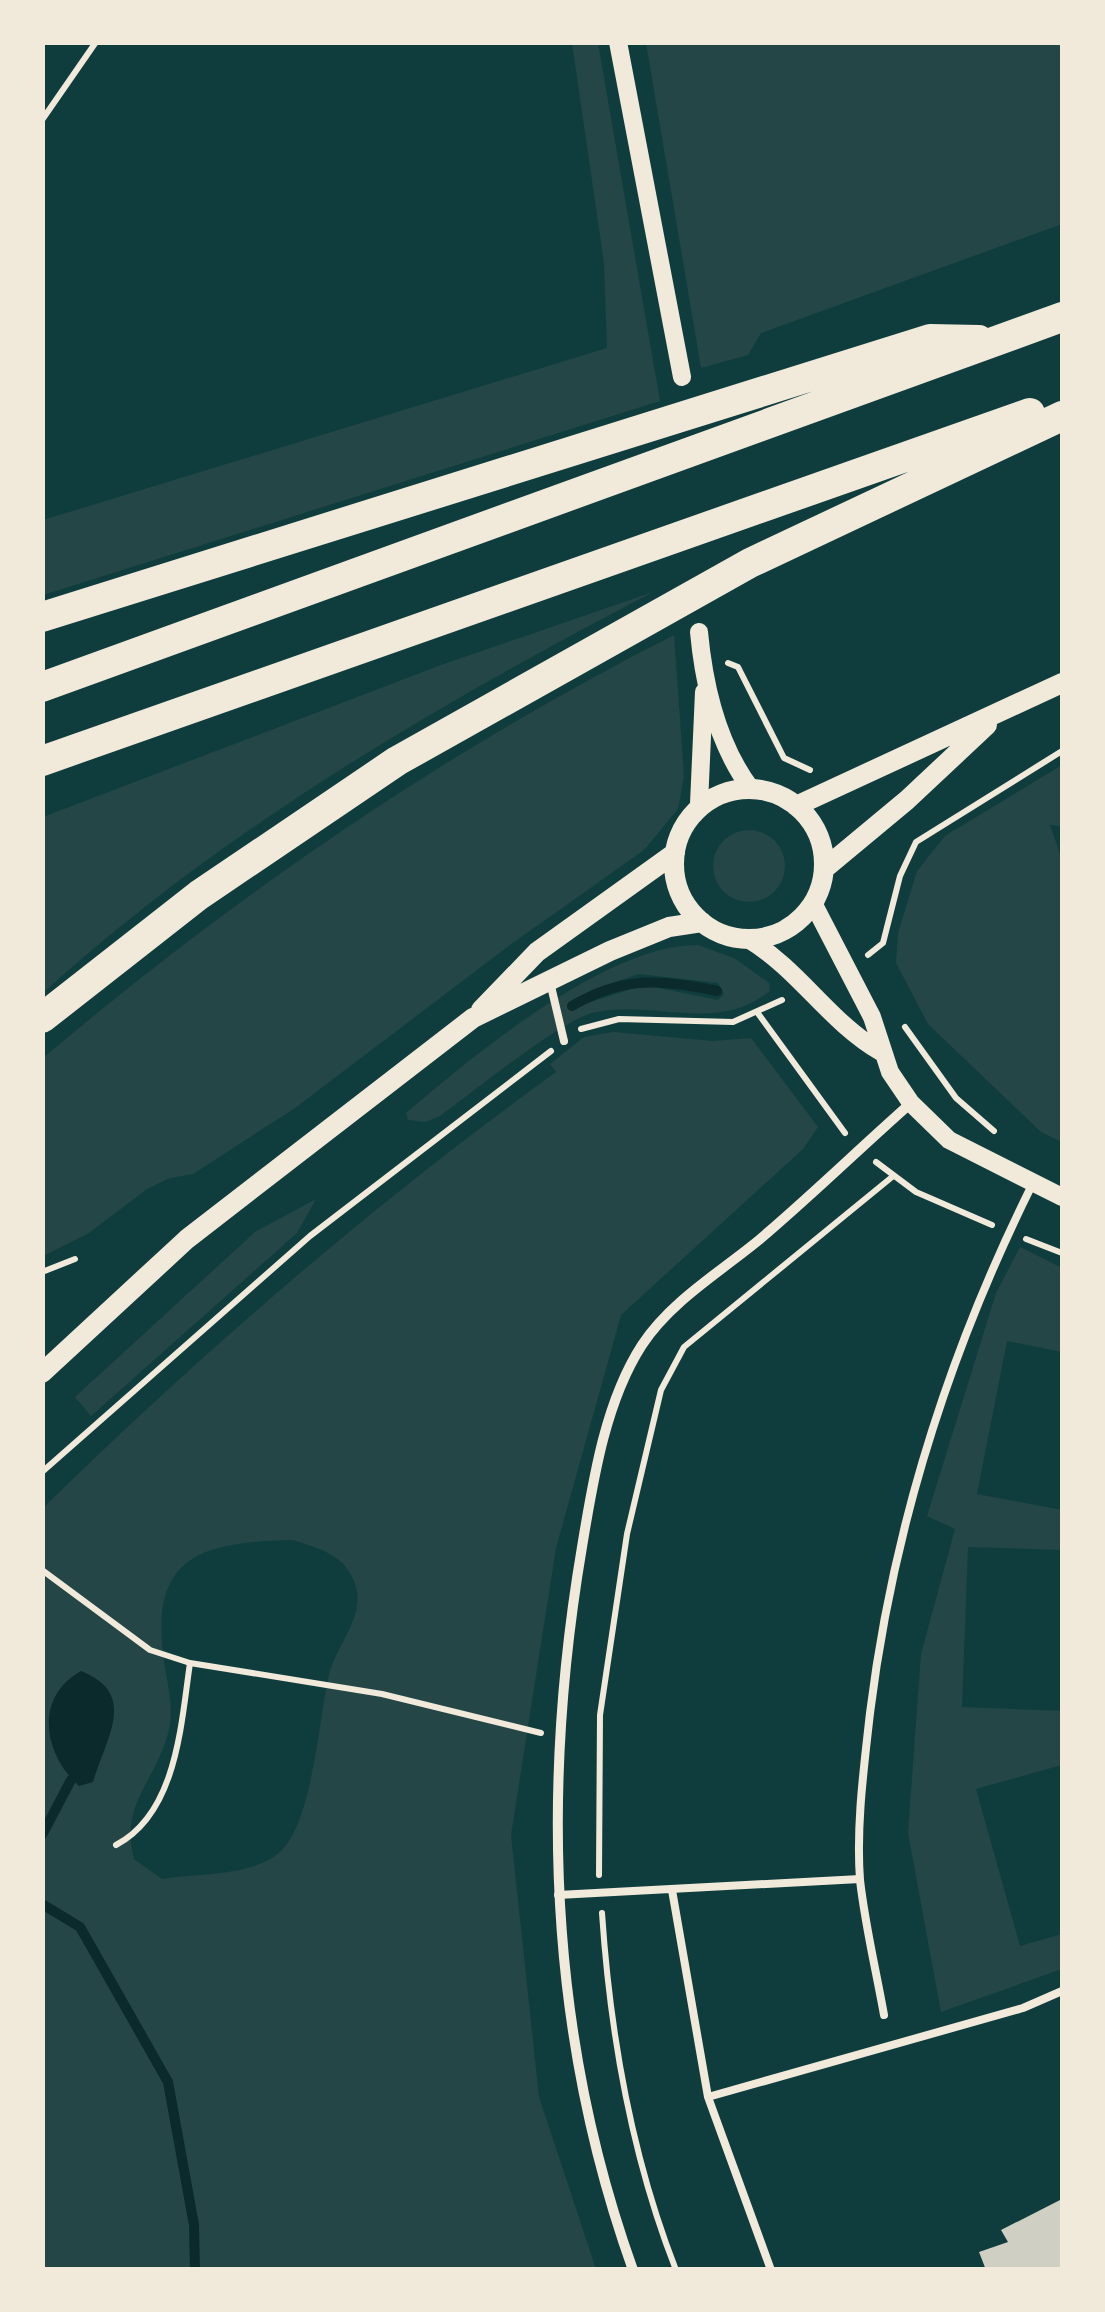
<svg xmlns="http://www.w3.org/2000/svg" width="1105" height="2312" viewBox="0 0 1105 2312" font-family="'Fira Sans Condensed',sans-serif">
<rect width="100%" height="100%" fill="#0f3d3e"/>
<path fill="#244646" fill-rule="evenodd" d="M572,43H598L660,401L43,595V520L607,348L604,263Z
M646,43H1062V224L761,333L748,355L701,368Z
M653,592C437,705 223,829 43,993V817L441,665Z
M674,635L684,776L678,809L644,850L510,945L295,1108L193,1174L170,1178L147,1189L89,1233L43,1256V1058C237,894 447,750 674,635Z
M1062,765V826L1050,825L1062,860V1142L1041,1132L928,1024L896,963L898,933L917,871L945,836Z
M713 866a36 36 0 1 1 72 0a36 36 0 1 1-72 0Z
M698,945L734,958L769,983L770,991C716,1035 654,998 592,1013C559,1022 472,1093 440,1116L425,1122L408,1120L406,1113C474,1055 607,944 698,945ZM639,974L718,983L724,994L718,1000L644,985L568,1009L591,990Z
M613,1032L713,1041L751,1038L818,1127L803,1149L621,1315L556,1548L511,1835L539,2097L596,2269L43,2270V1508C203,1351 374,1204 556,1072L550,1064L584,1037ZM293,1540C317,1548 344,1554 354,1581C368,1615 336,1644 329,1675C319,1717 313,1820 281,1851C254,1877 196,1873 162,1879L134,1859C120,1805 152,1786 167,1737C175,1714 169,1692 165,1668C148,1560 193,1542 293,1540Z
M316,1199L297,1233L91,1416L75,1397L255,1232Z
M1020,1247L1062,1268V1352L1007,1341L977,1494L1062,1510V1550L968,1547L962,1707L1062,1711V1765L976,1789L1020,1946L1062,1934V1969L941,2012L908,1833L921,1654L955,1529L927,1516L996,1293Z"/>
<path fill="#0a2a2b" d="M81,1671C138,1694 107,1735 93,1782L79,1786C43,1754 34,1697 81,1671Z"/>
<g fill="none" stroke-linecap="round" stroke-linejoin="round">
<path stroke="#0a2a2b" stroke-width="10" d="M572,1006C623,976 661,979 717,991
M42,1835L71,1780
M42,1904L80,1927L168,2082L194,2225L195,2270"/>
</g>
<path fill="#cfcfc3" d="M1062,2199V2270H986L979,2252L1008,2242L1001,2230Z"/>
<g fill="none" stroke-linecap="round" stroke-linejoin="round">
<path stroke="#f1e9da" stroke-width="6" d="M42,120L96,42
M728,663L738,667L784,758L810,770
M868,955L883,943L900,876L916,842L1062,751
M757,1012L845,1133
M905,1027L956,1098L994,1131
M581,1029L619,1019L733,1022L782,1000
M876,1162L916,1192L992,1225
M1026,1239L1062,1253
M42,1272L75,1259
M42,1472L310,1236L551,1051
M42,1570L150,1650L190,1663L382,1694L541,1733
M116,1845C177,1813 181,1724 190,1663
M599,1875L600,1715L627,1534L661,1390L684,1347L892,1177
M602,1913C610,2032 632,2158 676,2270"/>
<path stroke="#f1e9da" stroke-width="8" d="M550,982L564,1041
M672,1890L708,2097L771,2270
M558,1895L860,1879
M884,2015C876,1970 865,1925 860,1880C856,1825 864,1767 870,1713C893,1528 949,1352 1032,1185
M708,2097L1023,2008L1062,1991"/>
<path stroke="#f1e9da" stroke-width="10" d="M633,2270C549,2036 541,1789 582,1547C593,1481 605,1402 642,1345C670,1302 720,1272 759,1240C811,1196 860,1148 911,1103"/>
<path stroke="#f1e9da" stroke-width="18" d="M618,42L682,377
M699,632C704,686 718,745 751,789
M699,804L704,692
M813,903L872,1017L890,1072L911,1103L949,1140L1062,1197
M748,939C800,970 829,1022 881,1052"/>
<path stroke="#f1e9da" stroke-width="20" d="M674 864a75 75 0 1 1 150 0a75 75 0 1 1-150 0Z
M796,806L1062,683
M824,869L907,800L987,725
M481,1010L537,952L675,853
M42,1373L187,1239L473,1018L610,951L669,927L702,922"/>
<path stroke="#f1e9da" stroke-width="30" d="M42,617L930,339L979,340
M42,687L1062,317
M42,761L1030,413
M42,1018L199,895L397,761L750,563L1062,416"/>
</g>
<rect width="1105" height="2312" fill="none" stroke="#f1e9da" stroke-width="90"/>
</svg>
